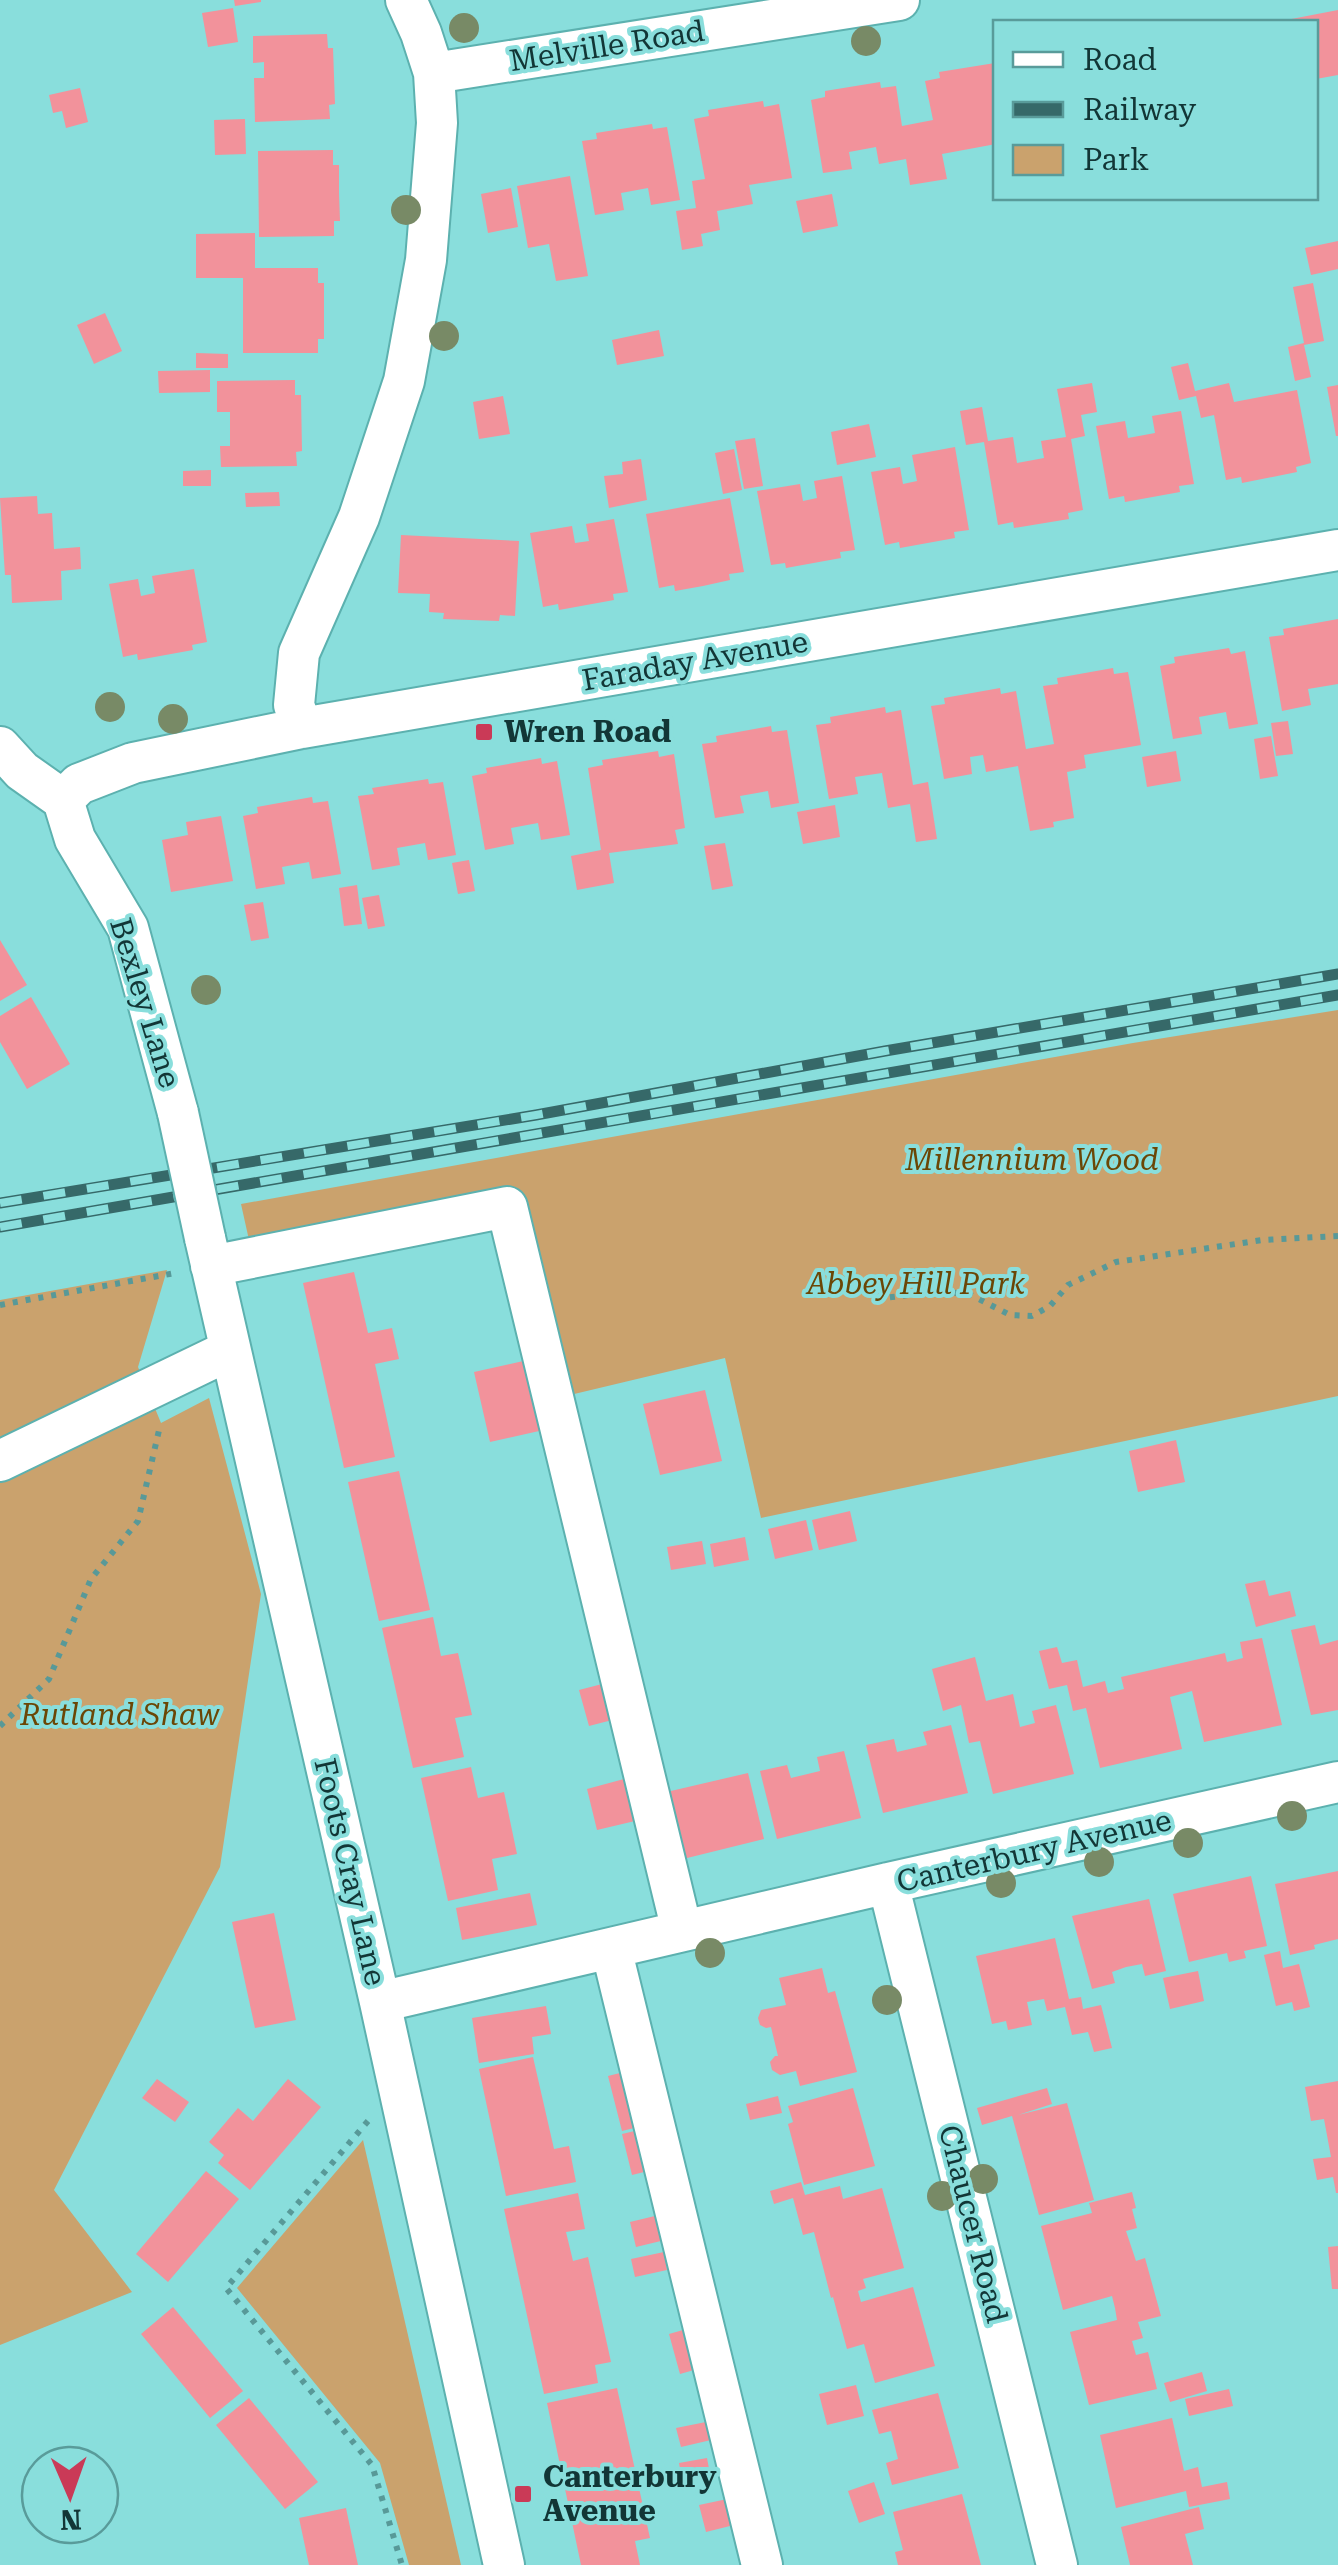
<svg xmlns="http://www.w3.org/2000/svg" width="1338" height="2565" viewBox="0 0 1338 2565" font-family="'Roboto Serif',serif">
<rect width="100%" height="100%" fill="#89dedc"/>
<path fill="#caa26d" d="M1338,1010V1396L761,1518L725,1358L570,1395L518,1196L251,1249L241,1204L1133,1043Z
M167,1270L138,1367L161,1423L209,1398L261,1594L220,1867L54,2190L132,2292L0,2345V1300Z
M363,2140L461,2565H409L380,2463L237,2288Z"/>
<path fill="#f2929b" d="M234,0H261V2L235,6Z
M233,8L238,42L208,47L202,13Z
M1338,10V75L1316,79V22H1281V21Z
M327,34L328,48H333L335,104L329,105L330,119L255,122L254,78H264V62L253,63V36Z
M995,63L996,144L942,154L947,179L910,185L906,159L879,164L876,147L849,152L852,169L823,173L811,100L825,97V91L880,82L881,88L896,86L902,126L933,120L925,81L940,78L939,72Z
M80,88L88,122L66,128L62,111L53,113L49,95Z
M763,101L764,107L779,104L792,178L749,185L753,204L717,211L720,230L701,234L703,246L682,250L676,211L696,208L692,181L705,179L694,119L709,116L708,110Z
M245,119L246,154L215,155L214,120Z
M652,124L653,129L667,127L680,200L651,205L648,188L621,193L624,210L595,215L582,141L597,139L596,133Z
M333,150V165H339V193L340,221H334V236L259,237L258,151Z
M570,176L588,276L556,281L549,244L528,248L517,186Z
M511,188L518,227L488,233L481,194Z
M832,194L838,226L803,233L796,201Z
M255,233V268H318V283H324V339H318V353H243V278H196V234Z
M1338,241V269L1311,275L1305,248Z
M1313,283L1324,341L1304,345L1311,377L1295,381L1288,347L1304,343L1293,287Z
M105,313L122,351L94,364L77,325Z
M659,330L664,356L617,365L612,340Z
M196,353L228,354V368H196Z
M1188,363L1195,391L1229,383L1234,402L1297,390L1311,463L1296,467L1297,472L1242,483L1241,477L1226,480L1214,415L1201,418L1196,396L1179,400L1171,367Z
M210,370V392L159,393L158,371Z
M295,380V395H301L302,451L296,452L297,466L221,467L220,446H230V412H217V381Z
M1092,383L1097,412L1081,415L1085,436L1071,439L1083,510L1068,513L1069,519L1014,528L1013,522L998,525L984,442L966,445L960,411L982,407L988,441L1013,437L1017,463L1044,458L1041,441L1066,437L1057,389Z
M1338,385V436H1336L1327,387Z
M503,396L510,434L479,439L473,402Z
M1181,411L1194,484L1179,486L1180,492L1125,502L1124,496L1109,499L1096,426L1125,421L1128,438L1155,433L1152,416Z
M869,424L876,457L837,465L831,432Z
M755,438L763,486L744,489L735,441Z
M955,447L969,530L954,532L955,538L900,548L899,542L885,545L871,472L900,467L903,484L917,481L912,455Z
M734,449L742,490L723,494L715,453Z
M641,459L647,500L609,508L604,476L623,474L622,462Z
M211,470V486H183V471Z
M842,476L855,550L840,552L841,558L786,568L785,563L771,565L757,491L800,484L803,501L817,498L814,481Z
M279,492L280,506L246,507L245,493Z
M37,496L38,514L52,513L54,549L80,547L81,569L61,571L62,600L12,603L11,575H5L0,498Z
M730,498L744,572L729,574L730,580L703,586L675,591L674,585L659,588L646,514Z
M614,519L628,592L613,594L614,600L559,610L558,604L543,607L530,533L572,526L575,543L589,541L586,524Z
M401,535L519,541L515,616L500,615L499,621L443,619L444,613L429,612L430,594L398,593Z
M194,569L207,642L192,645L193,650L138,660L137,654L123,657L109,584L138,579L141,596L155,593L152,576Z
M1338,619V684L1308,689L1311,705L1282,711L1269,637L1284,635L1283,629Z
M1229,648L1231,654L1245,651L1258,724L1229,729L1226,712L1199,717L1202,734L1173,739L1160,666L1175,663L1174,657Z
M1113,668L1114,674L1128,672L1141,745L1084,755L1086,768L1067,772L1074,818L1053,822L1054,827L1030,831L1018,766L986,772L983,755L970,757L972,774L944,779L931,706L945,704L944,698L1000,688L1001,694L1016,691L1026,749L1054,744L1043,686L1058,684L1057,678Z
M885,707L886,713L901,710L913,785L928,782L937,839L916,842L910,804L888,808L882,773L855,777L858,794L829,799L816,725L831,723L830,717Z
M1288,721L1293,754L1276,756L1271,723Z
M771,726L772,732L787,730L799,803L771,808L768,791L740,796L744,813L715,818L702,744L717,742L716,736Z
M1271,736L1278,776L1260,779L1254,739Z
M658,751L659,757L674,754L685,828L675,830L678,844L609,853L614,883L577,890L571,856L601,850L588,768L603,765L602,760Z
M1176,751L1181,781L1147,787L1142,757Z
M541,758L542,764L557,761L570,835L541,840L538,823L511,828L514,844L485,850L472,776L487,773L486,768Z
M428,779L429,784L443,782L456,855L428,860L425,843L397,848L400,865L372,870L358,796L374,794L372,788Z
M312,797L313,803L328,801L341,874L312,879L309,862L282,867L285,884L256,889L243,816L258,813L257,807Z
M835,805L840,837L803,844L797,812Z
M221,816L233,881L171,892L162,840L188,835L186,822Z
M725,843L733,886L712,890L704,846Z
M469,860L475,891L458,894L452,863Z
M357,885L362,924L344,926L339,888Z
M379,895L385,926L368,929L362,898Z
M263,902L269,938L251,941L244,905Z
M0,940L27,985L0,1001Z
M31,997L70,1064L27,1089L0,1042V1016Z
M354,1272L368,1333L392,1328L399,1359L375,1364L395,1457L344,1468L303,1283Z
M532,1359L548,1429L490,1442L474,1372Z
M705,1390L722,1461L660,1475L643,1404Z
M1176,1440L1185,1482L1138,1492L1129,1451Z
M399,1471L430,1610L379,1621L348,1482Z
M850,1511L857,1541L819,1550L812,1520Z
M806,1520L813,1550L775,1559L768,1529Z
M745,1537L749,1560L714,1567L710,1544Z
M702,1541L706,1564L671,1570L667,1547Z
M1265,1580L1269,1596L1290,1591L1296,1616L1256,1627L1245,1584Z
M433,1617L441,1656L458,1653L472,1715L455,1718L464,1757L413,1768L382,1628Z
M1315,1625L1320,1645L1338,1640V1710L1311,1715L1291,1630Z
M1262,1638L1282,1725L1204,1742L1192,1691L1170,1697L1182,1749L1100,1768L1086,1708L1073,1711L1067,1685L1049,1689L1039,1651L1057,1647L1062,1663L1077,1660L1083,1687L1105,1681L1108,1693L1124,1689L1121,1677L1225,1653L1227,1662L1243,1658L1240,1642Z
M975,1657L986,1701L1013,1694L1020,1727L1035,1723L1032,1711L1056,1705L1074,1774L993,1794L980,1741L969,1743L961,1705L943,1711L932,1669Z
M606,1683L616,1719L589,1726L579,1690Z
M951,1725L968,1793L883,1813L866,1745L894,1739L897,1752L927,1745L923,1732Z
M844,1751L861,1818L777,1839L760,1771L787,1765L791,1778L820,1771L817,1757Z
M471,1767L478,1798L504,1792L517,1854L492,1859L498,1890L448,1901L421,1778Z
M748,1773L764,1839L675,1861L658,1794Z
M624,1779L635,1821L597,1830L587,1789Z
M1338,1871V1939L1314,1945L1315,1949L1290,1955L1275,1884Z
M1251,1876L1267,1946L1244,1951L1246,1958L1229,1962L1227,1953L1189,1962L1173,1894Z
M530,1893L537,1925L462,1940L456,1908Z
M1149,1899L1166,1971L1145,1976L1142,1964L1126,1967L1112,1972L1115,1983L1092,1989L1072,1916Z
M274,1913L296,2020L255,2028L232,1922Z
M1055,1938L1069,1999L1081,1997L1083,2009L1101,2005L1112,2048L1094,2052L1088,2032L1072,2035L1065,2007L1047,2011L1044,1999L1027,2002L1032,2025L1008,2030L1006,2021L992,2024L976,1956Z
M1280,1951L1283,1968L1299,1964L1310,2007L1294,2011L1292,2002L1276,2006L1264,1955Z
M822,1968L828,1993L835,1991L857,2072L800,2086L796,2071L780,2075L772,2070L770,2062L775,2056H778L771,2027L766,2028L760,2025L758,2018L761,2010L786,2005L779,1978Z
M1198,1971L1204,2001L1170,2009L1163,1978Z
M546,2006L551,2034L532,2037L534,2054L479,2063L472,2018Z
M533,2057L554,2149L569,2146L576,2182L506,2196L479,2069Z
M628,2071L642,2126L622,2131L608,2076Z
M157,2079L189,2102L175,2122L142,2098Z
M288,2079L321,2107L250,2190L218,2163L224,2155L209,2142L238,2108L253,2121Z
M1338,2081V2193H1336L1333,2177L1317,2180L1313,2159L1331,2157L1324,2119L1311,2121L1305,2087Z
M853,2088L875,2166L804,2185L788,2124L793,2122L788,2106Z
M1047,2088L1052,2104L1018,2115L1067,2103L1094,2200L1039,2215L1012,2116L982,2125L977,2108Z
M778,2096L782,2113L750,2120L746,2104Z
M643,2129L652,2170L632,2175L622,2134Z
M206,2171L239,2199L168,2282L136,2254Z
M801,2182L805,2195L840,2186L843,2199L882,2188L904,2268L863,2279L866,2288L858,2291L861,2302L913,2287L935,2366L875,2383L864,2344L847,2349L833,2297L831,2298L814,2232L803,2235L793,2198L774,2204L770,2191Z
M1132,2192L1136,2208L1132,2209L1137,2228L1126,2231L1136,2261L1145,2258L1161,2316L1138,2322L1143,2338L1132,2341L1136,2355L1148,2352L1157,2389L1089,2405L1070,2332L1117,2320L1115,2308L1112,2296L1063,2310L1041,2226L1092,2213L1089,2203Z
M578,2193L585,2229L566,2232L573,2261L588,2257L611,2362L595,2365L598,2383L544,2394L504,2209Z
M659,2215L665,2240L636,2247L630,2222Z
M1338,2246V2289H1332L1328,2247Z
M664,2252L667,2270L635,2277L631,2259Z
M173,2307L243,2391L210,2418L141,2334Z
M690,2328L701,2368L680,2374L669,2334Z
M1202,2372L1207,2391L1170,2402L1164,2383Z
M856,2385L864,2416L827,2425L819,2394Z
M617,2388L650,2538L635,2541L640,2565H581L547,2403Z
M1229,2389L1233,2406L1189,2416L1185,2399Z
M938,2393L959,2468L892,2485L886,2463L898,2459L891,2431L879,2434L872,2410Z
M249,2398L318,2482L285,2509L216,2425Z
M1172,2418L1184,2471L1198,2467L1202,2487L1227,2482L1230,2499L1189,2507L1186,2491L1116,2508L1100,2435Z
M706,2422L711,2440L681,2447L676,2428Z
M707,2458L710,2474L682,2480L679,2463Z
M874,2482L885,2514L859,2523L848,2491Z
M962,2494L981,2565H898L895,2552L903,2550L893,2512Z
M732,2498L738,2524L706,2532L699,2505Z
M1199,2507L1204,2529L1185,2534L1193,2565H1130L1121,2527Z
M346,2508L358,2565H309L299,2518Z"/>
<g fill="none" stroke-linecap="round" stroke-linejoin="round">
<defs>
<path id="minor" d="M434,73L899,0
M302,728L294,705L299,653L359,517L404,381L426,260L437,123L434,73L421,33L406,0
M0,747L22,771L63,800L75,839L128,928L178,1113
M63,800L79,784L133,763L302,728L1338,550
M205,1238L380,2002L504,2565
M211,1266L507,1207L682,1931
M0,1461L230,1350
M888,1883L1057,2565
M611,1948L762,2565
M380,2002L884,1884L1338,1782"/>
</defs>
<use href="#minor" stroke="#5cb1af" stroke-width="44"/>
<path stroke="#589998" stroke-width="6" stroke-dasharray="5 8" stroke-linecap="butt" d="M877,1299L916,1294L949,1292L971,1295L1010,1315L1032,1316L1050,1306L1068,1285L1116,1262L1262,1240L1338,1236
M0,1305L175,1273
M0,1726L49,1679L91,1579L138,1521L160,1426
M368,2121L226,2288L372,2465L402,2565"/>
<use href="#minor" stroke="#fff" stroke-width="40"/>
<defs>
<path id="rail" d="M0,1203L536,1115L885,1051L1338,974
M0,1227L1338,995"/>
</defs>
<use href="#rail" stroke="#366969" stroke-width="11"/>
<use href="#rail" stroke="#89dedc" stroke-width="8" stroke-dasharray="22" stroke-linecap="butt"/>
<defs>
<path id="minor-bridge" d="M178,1113L205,1238"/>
</defs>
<use href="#minor-bridge" stroke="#5cb1af" stroke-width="44" stroke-linecap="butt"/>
<use href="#minor-bridge" stroke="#fff" stroke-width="40"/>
</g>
<g fill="#788a66">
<circle cx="464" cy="28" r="15"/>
<circle cx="866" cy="41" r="15"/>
<circle cx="406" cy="210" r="15"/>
<circle cx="444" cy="336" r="15"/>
<circle cx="110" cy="707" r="15"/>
<circle cx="173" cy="719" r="15"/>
<circle cx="206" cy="990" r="15"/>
<circle cx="1292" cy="1816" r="15"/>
<circle cx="1188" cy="1843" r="15"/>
<circle cx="1099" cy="1862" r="15"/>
<circle cx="1001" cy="1883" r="15"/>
<circle cx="710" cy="1953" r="15"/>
<circle cx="887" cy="2000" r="15"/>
<circle cx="983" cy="2179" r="15"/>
<circle cx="942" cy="2196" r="15"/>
</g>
<g fill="#ca3a57" stroke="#89dedc" stroke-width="4">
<rect x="474" y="722" width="20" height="20" rx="5"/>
<rect x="513" y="2484" width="20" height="20" rx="5"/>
</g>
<g text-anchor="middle" stroke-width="8" stroke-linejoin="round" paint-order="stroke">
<g font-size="30" fill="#123636" stroke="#89dedc">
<text transform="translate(607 46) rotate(-9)" y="10">Melville Road</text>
<text transform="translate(695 661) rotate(-10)" y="10">Faraday Avenue</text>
<text transform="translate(145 1003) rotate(73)" y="10">Bexley Lane</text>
<text transform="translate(1034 1851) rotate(-13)" y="10">Canterbury Avenue</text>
<text transform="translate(350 1872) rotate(77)" y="10">Foots Cray Lane</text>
<text transform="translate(973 2224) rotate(76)" y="10">Chaucer Road</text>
</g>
<g font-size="30" font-weight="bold" fill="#123636" stroke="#89dedc" text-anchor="start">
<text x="504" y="742">Wren Road</text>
<text x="543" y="2487">Canterbury<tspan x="543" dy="34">Avenue</tspan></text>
</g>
<g font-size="30" font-style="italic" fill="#6b4605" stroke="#89dedc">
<text x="1032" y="1170">Millennium Wood</text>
<text x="916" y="1294">Abbey Hill Park</text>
<text x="120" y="1725">Rutland Shaw</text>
</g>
</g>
<rect x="993" y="20" width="325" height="180" fill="#89dedc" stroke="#599b9a" stroke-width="2.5"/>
<rect x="1013" y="52" width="50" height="15" fill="#ffffff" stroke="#599b9a" stroke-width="2.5"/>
<text x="1083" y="70" font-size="30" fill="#123636">Road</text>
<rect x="1013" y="102" width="50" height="15" fill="#366969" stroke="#599b9a" stroke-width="2.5"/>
<text x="1083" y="120" font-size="30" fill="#123636">Railway</text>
<rect x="1013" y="145" width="50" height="30" fill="#caa26d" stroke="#599b9a" stroke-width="2.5"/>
<text x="1083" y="170" font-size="30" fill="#123636">Park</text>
<g transform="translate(70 2495) rotate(178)"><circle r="48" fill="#89dedc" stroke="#599b9a" stroke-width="2.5"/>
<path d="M0-8L18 38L0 25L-18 38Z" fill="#ca3a57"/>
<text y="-15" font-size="28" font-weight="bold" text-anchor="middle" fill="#123636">N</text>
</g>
</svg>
